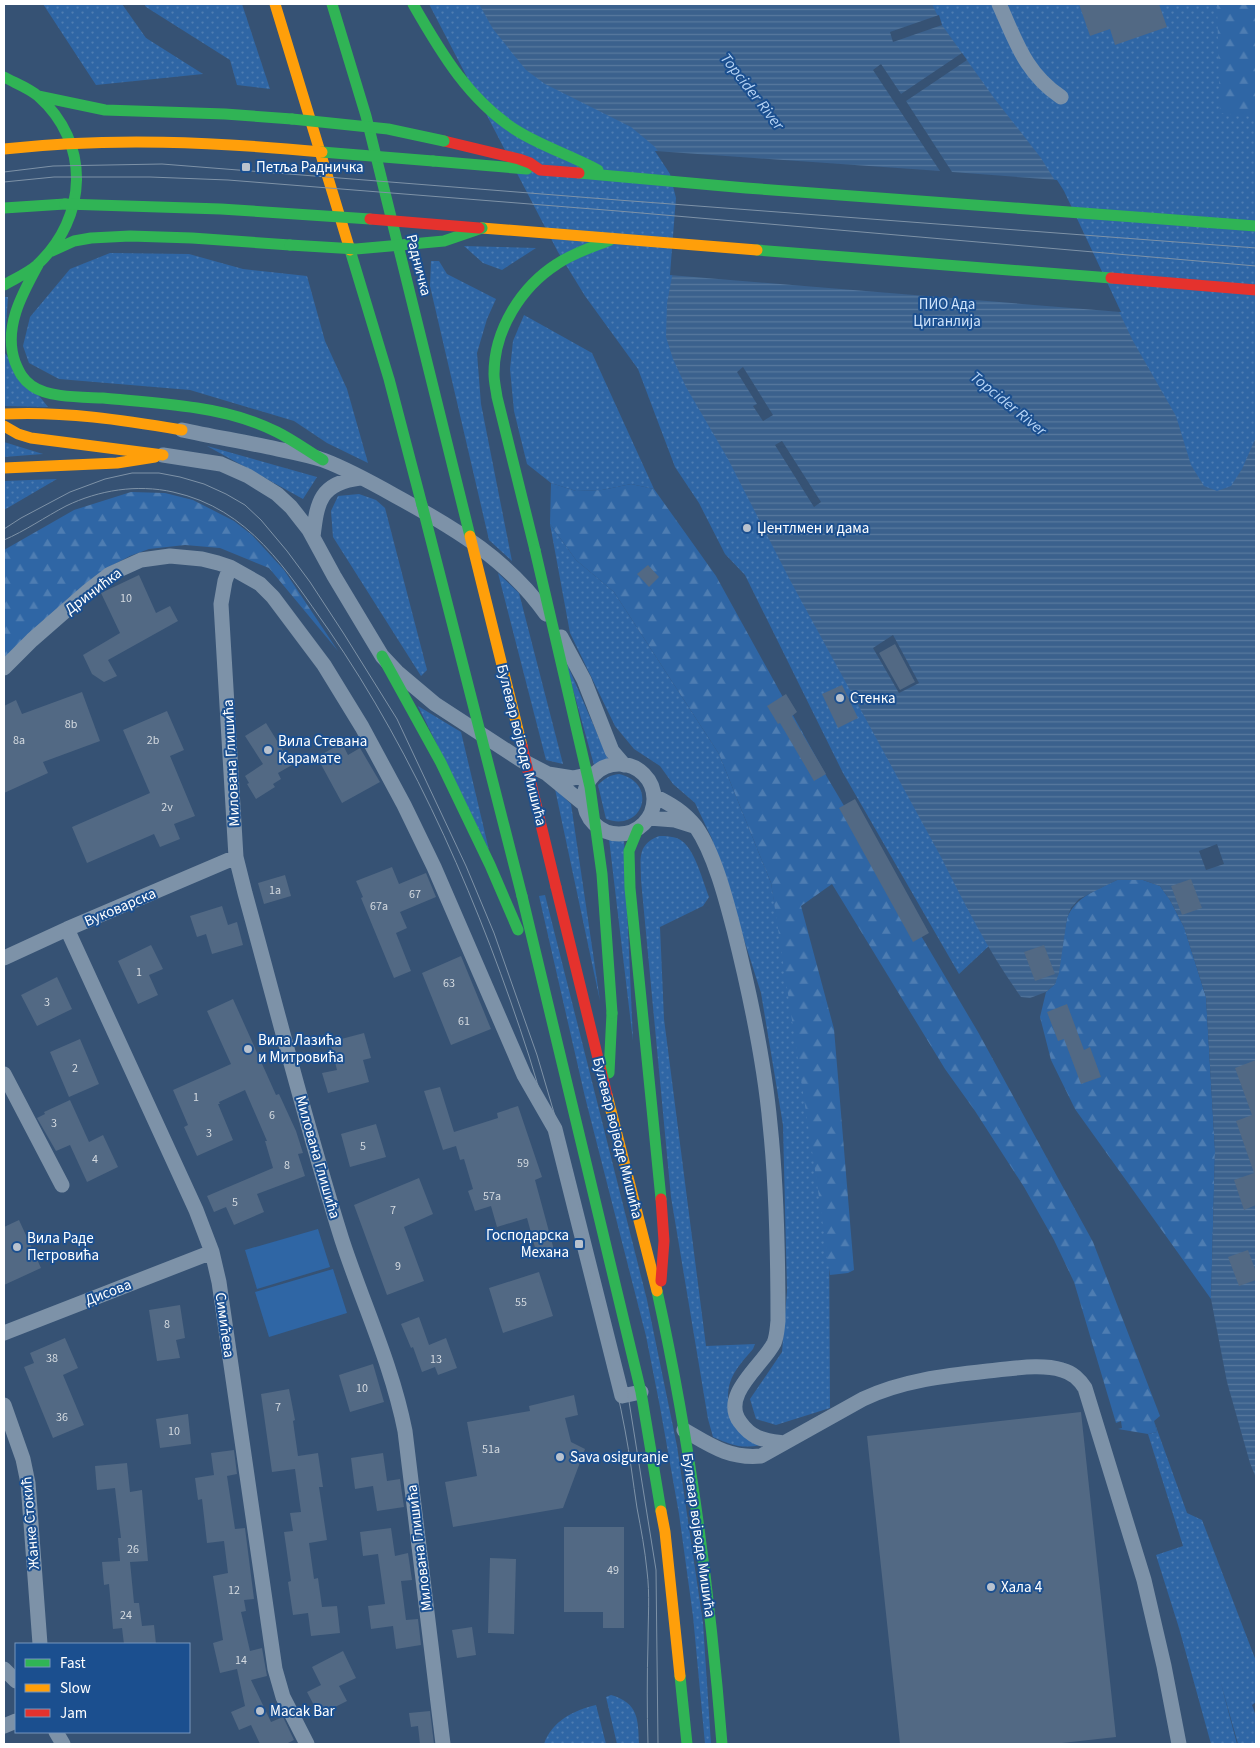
<svg xmlns="http://www.w3.org/2000/svg" width="1260" height="1748" viewBox="0 0 1260 1748" font-family="'Source Sans 3',sans-serif">
<defs>
<pattern id="grass-dots" width="8" height="8" patternUnits="userSpaceOnUse" patternTransform="scale(1.25)"><rect width="8" height="8" fill="#2f66a5"/><path d="M2 2h.1M6 6h.1" fill="none" stroke="#4e7db2" stroke-width="1.8" stroke-linecap="round"/></pattern>
<pattern id="forest-firs" width="22" height="20" patternUnits="userSpaceOnUse" patternTransform="scale(1.25)"><rect width="22" height="20" fill="#2f66a5"/><path d="M5 1l3.5 6h-7zM16 11l3.5 6h-7z" fill="#4e7db2"/></pattern>
<pattern id="water-rules" width="6" height="5" patternUnits="userSpaceOnUse" patternTransform="scale(1.25)"><rect width="6" height="5" fill="#3b618d"/><path d="M0 2.5h6" fill="none" stroke="#58799e"/></pattern>
</defs>
<rect width="100%" height="100%" fill="#365274"/>
<path fill="url(#grass-dots)" d="M43,4H122L146,38L203,74L96,85Z
M144,4H242L270,89L237,85L230,60L146,7Z
M429,4H1256V696L959,974L843,773L745,575L725,554L699,503L675,467L638,369L585,296L558,252Z
M464,246L536,248L502,270L483,263Z
M110,253L189,254L243,269L307,276L325,341L347,389L368,463L327,443L294,421L190,390L59,379L29,363L23,346L30,317L70,269Z
M431,261H439L447,274L496,299L487,319L477,353L481,404L512,561L489,540L430,286Z
M4,297H8L4,352L48,407L4,406Z
M524,315L592,353L654,489L631,484L602,490L576,491L551,483L527,464L514,411L510,369L513,341Z
M4,442L43,454L4,457Z
M207,446L317,477L303,499Z
M57,479L4,510V481Z
M359,494L376,500L385,508L427,670L421,676L333,537L331,511L338,496Z
M550,524L576,560L614,592L719,754L771,883L829,1221L830,1408L776,1425L756,1419L750,1399L782,1352L787,1291L783,1125L761,993L712,839L695,803L673,784L660,766L634,749L615,726L570,633Z
M498,573L519,593L563,764L546,760Z
M564,657L609,761L594,765Z
M418,706L461,732L489,850Z
M619,774C659,783 643,833 606,819L598,785C605,778 610,775 619,774Z
M555,789L571,804L600,1001Z
M659,836C666,836 675,836 682,841C695,850 703,882 709,897L703,906L660,927L664,1019L706,1346L755,1344L753,1349C732,1373 724,1383 730,1416L761,1445C741,1449 731,1445 713,1437L708,1419L671,1197L641,880C641,860 636,845 659,836Z
M609,839H624L633,1041Z
M545,895L647,1300L677,1446L703,1623L711,1744H705L693,1616L679,1514L660,1407L646,1336L585,1097L539,896Z
M1154,1421L1187,1513L1202,1520L1256,1661V1702L1252,1705L1256,1716V1744H1238L1220,1680L1237,1744H1211L1179,1628L1156,1555L1183,1546L1148,1434L1157,1432Z
M611,1695C639,1703 638,1720 639,1744H617L606,1697Z
M596,1705L606,1744H544C552,1721 574,1710 596,1705Z"/>
<path fill="url(#forest-firs)" d="M1217,4H1256V117L1220,113Z
M551,483L576,491L602,490L631,484L654,489L716,576L827,777L978,1032L1093,1242L1160,1416L1154,1421L1157,1432L1148,1434L1118,1429L1122,1428L1121,1421L1116,1423L1074,1282L1054,1240L1024,1187L975,1111L945,1069L832,884L801,906L834,1029L854,1270L848,1273L830,1275L818,1190L771,883L719,754L614,592L576,560L550,524Z
M131,492L165,493L193,500L234,521L252,535L284,570L338,651L269,568L220,548L185,545L149,549L130,556L107,568L4,664V550L74,510Z
M1117,880H1143L1160,886L1170,900L1184,927L1206,997L1215,1151L1211,1299L1075,1109L1051,1060L1040,1017L1046,992L1055,984L1067,918C1076,896 1097,890 1117,880Z"/>
<path fill="#2f66a5" d="M318,1229L330,1267L257,1289L245,1250Z
M333,1269L347,1313L269,1337L255,1292Z"/>
<path fill="url(#water-rules)" d="M479,4H932L942,25L994,98L1041,158L1062,192L1133,341L1176,416L1191,465L1204,486L1217,491L1231,486L1242,469L1256,437V1478L1250,1463L1227,1382L1211,1299L1215,1151L1206,997L1184,927L1170,900L1160,886L1143,880H1117L1079,899L1071,908L1067,918L1059,973L1055,984L1046,992L1030,998L1021,997C990,954 965,905 941,857L791,582L728,459L686,387L673,359L666,337L667,303L674,266L678,197L673,173L655,147L631,127L545,84L526,70L493,29Z"/>
<path fill="#365274" d="M939,15L942,25L893,42L890,32Z
M962,53L967,60L906,101L952,172L1057,180L1064,191L1121,312L670,275L676,198L670,174L655,151L940,171L873,70L881,64L901,94Z
M743,367L773,415L763,421L753,406L757,404L737,372Z
M782,441L821,502L814,507L775,445Z
M893,635L919,683L899,693L873,648Z
M1217,844L1224,864L1206,870L1199,851Z"/>
<path fill="#526984" d="M1079,4H1159L1167,27L1115,45L1110,29L1090,36Z
M648,565L659,577L649,587L637,574Z
M139,575L156,613L170,606L178,621L108,660L117,676L104,682L92,674L83,655L120,633L101,593Z
M895,644L915,682L900,690L879,653Z
M842,685L858,718L838,728L822,694Z
M82,692L100,741L43,762L48,773L4,793V706L16,700L22,714Z
M786,694L797,712L792,716L826,774L814,781L780,723L778,724L767,706Z
M167,711L184,750L170,756L195,816L174,824L180,839L160,847L154,834L87,863L72,827L150,793L123,730Z
M266,723L292,765L278,773L281,779L273,784L275,787L256,799L247,784L249,783L245,776L263,764L245,736Z
M342,743L348,755L360,748L380,782L342,803L317,757Z
M855,799L929,933L913,942L839,808Z
M392,867L399,884L426,873L436,897L400,912L407,928L396,933L411,971L394,978L361,898L363,897L356,881Z
M285,875L291,896L264,904L258,883Z
M1191,879L1202,908L1182,915L1171,886Z
M222,906L228,925L237,922L243,945L212,954L206,934L197,937L190,916Z
M151,945L163,969L149,975L158,995L138,1004L118,961Z
M1044,945L1055,974L1035,981L1024,952Z
M461,956L491,1029L451,1045L422,973Z
M57,977L72,1009L37,1026L21,995Z
M233,999L276,1095L279,1094L296,1131L303,1153L298,1154L305,1176L257,1194L264,1212L234,1225L226,1207L214,1212L207,1196L273,1168L265,1141H267L245,1090L219,1102L220,1104H218L233,1140L197,1156L184,1127L188,1125L173,1090L231,1064L207,1011Z
M1067,1004L1084,1050L1090,1047L1101,1077L1081,1084L1064,1039L1058,1041L1047,1012Z
M364,1033L371,1058L363,1060L369,1082L328,1093L322,1073L337,1070L330,1042Z
M80,1039L99,1084L69,1097L50,1052Z
M1256,1060V1205L1244,1210L1234,1180L1254,1173L1236,1121L1252,1115L1235,1068Z
M440,1087L454,1132L498,1118L497,1113L518,1106L542,1177L535,1180L554,1250L537,1255L527,1218L497,1227L491,1206L475,1211L468,1191L473,1189L464,1159L460,1160L456,1146L443,1150L424,1091Z
M70,1100L89,1142L103,1135L118,1167L87,1182L70,1145L56,1151L37,1118L45,1114L44,1112Z
M376,1124L386,1157L350,1167L341,1134Z
M419,1178L433,1214L404,1227L424,1281L387,1295L354,1205Z
M19,1220L41,1268L4,1285V1227Z
M1248,1250L1256,1272V1280L1239,1286L1228,1257Z
M539,1272L553,1316L503,1333L489,1288Z
M180,1305L185,1338L176,1340L180,1358L157,1361L149,1310Z
M419,1317L429,1345L446,1338L457,1368L438,1375L435,1367L422,1372L413,1347L411,1348L401,1324Z
M65,1338L78,1368L63,1375L84,1425L53,1438L24,1367L34,1363L30,1353Z
M373,1364L384,1402L350,1412L339,1375Z
M289,1389L295,1420L293,1421L298,1456L318,1453L323,1487H319L327,1540L309,1543L314,1579L318,1578L322,1607L337,1606L340,1633L311,1636L308,1613L293,1615L288,1582L291,1581L284,1532L293,1531L290,1513L301,1512L295,1469L272,1472L261,1394Z
M574,1395L578,1415L565,1418L571,1442L585,1449L563,1508L453,1527L445,1482L477,1476L467,1422L530,1411L529,1406Z
M1081,1412L1116,1737L1053,1744H900L867,1436Z
M188,1414L191,1444L160,1448L156,1419Z
M234,1450L237,1474L227,1476L235,1529L245,1528L254,1599L244,1600L246,1611L241,1612L250,1651L262,1648L267,1676L251,1680L271,1722L283,1717L294,1740L286,1744H260L251,1725L239,1730L231,1712L245,1706L237,1669L220,1673L213,1643L223,1640L213,1576L228,1573L224,1541L207,1543L202,1499L198,1500L195,1478L214,1475L211,1453Z
M383,1453L387,1481L400,1479L404,1507L377,1511L373,1486L355,1489L351,1458Z
M127,1463L130,1492L142,1490L148,1561L130,1562L134,1603H139L142,1626L154,1625L156,1644H124L122,1628L113,1629L109,1584L104,1585L102,1562L120,1561L118,1538H121L115,1488L97,1490L95,1466Z
M564,1527H624V1628H603V1612H564Z
M391,1528L395,1556L408,1553L412,1580L401,1581L406,1620L418,1619L421,1645L396,1649L393,1626L371,1629L368,1606L385,1604L378,1554L363,1556L360,1532Z
M490,1558L516,1559L514,1634L488,1633Z
M472,1627L476,1655L457,1658L452,1630Z
M343,1651L356,1678L339,1686L347,1701L319,1715L307,1692L321,1685L312,1667Z
M430,1711L434,1744H420L418,1726L411,1727L409,1713Z"/>
<g fill="none" stroke-linecap="round" stroke-linejoin="round">
<path stroke="#7d92a8" stroke-width="15" d="M999,4C1016,41 1025,73 1061,97
M182,430C210,436 239,441 268,447C286,451 305,454 323,460C350,470 376,485 401,499C456,529 509,561 546,614
M163,455L221,464L248,476L277,494L291,507L309,530L334,576L382,656L397,672L435,704L521,760L546,773L585,805
M313,537C317,502 320,483 360,478
M230,567L225,581L221,604L236,857L245,893C277,1009 306,1126 342,1240C363,1304 392,1365 405,1431L443,1744
M561,637L584,680L612,751L624,765
M4,668L32,640L88,591L110,574L141,560L170,556L202,559L218,563L230,567L260,584L273,597L324,665L362,727L404,805L434,867L524,1075L555,1129L622,1396L641,1392
M584 799a35 35 0 1 1 70 0a35 35 0 1 1-70 0Z
M548,774L573,778L596,773
M654,796C671,804 684,812 696,827C714,853 726,899 734,930C750,994 764,1058 770,1124C777,1189 778,1255 778,1321C777,1329 777,1336 774,1343C763,1365 720,1395 740,1422C752,1439 764,1440 783,1443
M649,818L675,820L694,826
M67,929L196,1210L212,1252L219,1282L275,1669L283,1697L307,1744
M4,958L67,929L236,857
M4,1074L62,1185
M4,1333L212,1252
M4,1405L23,1459L28,1483L40,1644
M684,1430C710,1445 729,1459 761,1456L863,1399C905,1379 952,1375 997,1370C1018,1368 1042,1364 1062,1370C1073,1373 1079,1379 1085,1388L1144,1580L1164,1666L1179,1744
M4,1669L16,1681
M4,1726L16,1721
M56,1732L63,1744"/>
<path stroke="#30b455" stroke-width="11" d="M332,4L366,116L470,536
M413,4C441,53 470,102 519,132C544,147 572,156 598,170
M4,77C15,83 29,88 38,96C91,143 88,217 37,265C28,273 14,279 4,285
M38,96L105,110L225,114L292,119
M433,161L527,169
M579,173L746,188L1256,226
M4,208L65,204
M350,250L389,379L422,505
M757,250L1111,278
M52,251L74,241L91,238L130,236L192,238L290,245
M38,265C22,294 3,328 15,362C19,372 23,380 32,386C49,398 82,397 103,398C134,401 166,403 197,408C224,412 253,420 277,432C293,440 308,451 323,460
M535,550L497,397C496,389 494,382 494,374C494,330 521,287 557,264C573,253 592,247 610,240
M382,656L441,763L490,865L518,930
M638,829L629,851L630,888L661,1199
M522,896L641,1392L661,1511
M609,1073L612,1013
M657,1291C690,1440 710,1592 722,1744
M680,1676L687,1744"/>
<path stroke="#ff9f0a" stroke-width="11" d="M275,4L350,250
M482,228L757,250
M4,414C64,411 123,420 182,430
M4,426L18,434L31,438L163,455
M4,468L117,463L155,457
M607,1095L657,1291
M661,1511L665,1532L680,1676"/>
<path stroke="#e5322d" stroke-width="11" d="M444,141L519,159L530,163L540,170L579,173
M1111,278L1256,290
M556,887L607,1095
M661,1199L664,1241L661,1281"/>
<path stroke="#7e92a7" stroke-width="1" d="M4,172L53,166L162,164L618,200L1256,248
M4,182L54,177H150L228,180L618,211L1256,266
M4,529L21,518L70,492L105,479L132,473H159L180,477L204,484L226,494L245,505L261,520L287,551L310,582L344,634L397,719L466,866L494,933L537,1055L560,1133L628,1395L656,1570L658,1744
M4,540C25,531 45,517 66,506C99,490 137,484 173,492C250,509 286,570 328,629C416,756 482,910 529,1056C551,1126 568,1198 586,1269C600,1323 615,1376 625,1430C630,1456 633,1482 637,1508C641,1529 645,1550 647,1571C650,1594 648,1618 648,1642C647,1676 647,1710 648,1744"/>
<path stroke="#30b455" stroke-width="11" d="M292,119L388,129L444,141
M322,152L433,161
M65,204L221,209L370,219
M290,245L356,249L390,246L444,241L482,228
M422,505L522,896
M535,550L590,787L602,874L612,1013"/>
<path stroke="#ff9f0a" stroke-width="11" d="M4,149C112,137 214,142 322,152
M470,536L522,746"/>
<path stroke="#e5322d" stroke-width="11" d="M370,219L479,228
M522,746L556,887"/>
</g>
<g fill="#b9c2ce" stroke="#1b4f8f" stroke-width="2">
<rect x="241" y="162" width="10" height="10" rx="2.5"/>
<circle cx="747" cy="528" r="5"/>
<circle cx="840" cy="698" r="5"/>
<circle cx="268" cy="750" r="5"/>
<circle cx="248" cy="1049" r="5"/>
<rect x="574" y="1239" width="10" height="10" rx="2.5"/>
<circle cx="17" cy="1247" r="5"/>
<circle cx="560" cy="1457" r="5"/>
<circle cx="991" cy="1587" r="5"/>
<circle cx="260" cy="1711" r="5"/>
</g>
<g text-anchor="middle" stroke-width="4" stroke-linejoin="round" paint-order="stroke">
<g font-size="12" fill="#d4dae0">
<text x="126" y="602">10</text>
<text x="71" y="728">8b</text>
<text x="19" y="744">8a</text>
<text x="153" y="744">2b</text>
<text x="167" y="811">2v</text>
<text x="275" y="894">1a</text>
<text x="415" y="898">67</text>
<text x="379" y="910">67a</text>
<text x="139" y="976">1</text>
<text x="449" y="987">63</text>
<text x="47" y="1006">3</text>
<text x="464" y="1025">61</text>
<text x="75" y="1072">2</text>
<text x="196" y="1101">1</text>
<text x="272" y="1119">6</text>
<text x="54" y="1127">3</text>
<text x="209" y="1137">3</text>
<text x="363" y="1150">5</text>
<text x="95" y="1163">4</text>
<text x="523" y="1167">59</text>
<text x="287" y="1169">8</text>
<text x="492" y="1200">57a</text>
<text x="235" y="1206">5</text>
<text x="393" y="1214">7</text>
<text x="398" y="1270">9</text>
<text x="521" y="1306">55</text>
<text x="167" y="1328">8</text>
<text x="52" y="1362">38</text>
<text x="436" y="1363">13</text>
<text x="362" y="1392">10</text>
<text x="278" y="1411">7</text>
<text x="62" y="1421">36</text>
<text x="174" y="1435">10</text>
<text x="491" y="1453">51a</text>
<text x="133" y="1553">26</text>
<text x="613" y="1574">49</text>
<text x="234" y="1594">12</text>
<text x="126" y="1619">24</text>
<text x="241" y="1664">14</text>
</g>
<g font-size="15" fill="#fff" stroke="#1b4f8f" text-anchor="start">
<text x="256" y="172">Петља Радничка</text>
<text x="757" y="533">Џентлмен и дама</text>
<text x="850" y="703">Стенка</text>
<text x="278" y="746">Вила Стевана<tspan x="278" dy="17">Карамате</tspan></text>
<text x="258" y="1045">Вила Лазића<tspan x="258" dy="17">и Митровића</tspan></text>
<text x="569" y="1240" text-anchor="end">Господарска<tspan x="569" dy="17">Механа</tspan></text>
<text x="27" y="1243">Вила Раде<tspan x="27" dy="17">Петровића</tspan></text>
<text x="570" y="1462">Sava osiguranje</text>
<text x="1001" y="1592">Хала 4</text>
<text x="270" y="1716">Macak Bar</text>
</g>
<g font-size="15" fill="#fff" stroke="#1b4f8f">
<text transform="translate(419 265) rotate(76)" y="5">Радничка</text>
<text transform="translate(93 591) rotate(-37)" y="5">Дринићка</text>
<text transform="translate(522 745) rotate(76)" y="5">Булевар војводе Мишића</text>
<text transform="translate(231 763) rotate(-93)" y="5">Милована Глишића</text>
<text transform="translate(120 907) rotate(-23)" y="5">Вуковарска</text>
<text transform="translate(618 1138) rotate(76)" y="5">Булевар војводе Мишића</text>
<text transform="translate(318 1157) rotate(74)" y="5">Милована Глишића</text>
<text transform="translate(108 1292) rotate(-21)" y="5">Дисова</text>
<text transform="translate(225 1325) rotate(82)" y="5">Симићева</text>
<text transform="translate(30 1523) rotate(-95)" y="5">Жанке Стокић</text>
<text transform="translate(699 1535) rotate(82)" y="5">Булевар војводе Мишића</text>
<text transform="translate(419 1548) rotate(-97)" y="5">Милована Глишића</text>
</g>
<g font-size="15" fill="#cfe3fa" stroke="#1b4f8f">
<text x="947" y="309">ПИО Ада<tspan x="947" dy="17">Циганлија</tspan></text>
</g>
<g font-size="16" font-style="italic" fill="#b5d3f5" stroke="#1b4f8f">
<text transform="translate(753 91) rotate(52)" y="6">Topcider River</text>
<text transform="translate(1009 403) rotate(39)" y="6">Topcider River</text>
</g>
</g>
<rect width="1260" height="1748" fill="none" stroke="#ffffff" stroke-width="10"/>
<rect x="15" y="1643" width="175" height="90" fill="#1b4f8f" stroke="#7695bc"/>
<rect x="25" y="1659" width="25" height="8" fill="#30b455" stroke="#7695bc"/>
<text x="60" y="1668" font-size="15" fill="#ffffff">Fast</text>
<rect x="25" y="1684" width="25" height="8" fill="#ff9f0a" stroke="#7695bc"/>
<text x="60" y="1693" font-size="15" fill="#ffffff">Slow</text>
<rect x="25" y="1709" width="25" height="8" fill="#e5322d" stroke="#7695bc"/>
<text x="60" y="1718" font-size="15" fill="#ffffff">Jam</text>
</svg>
